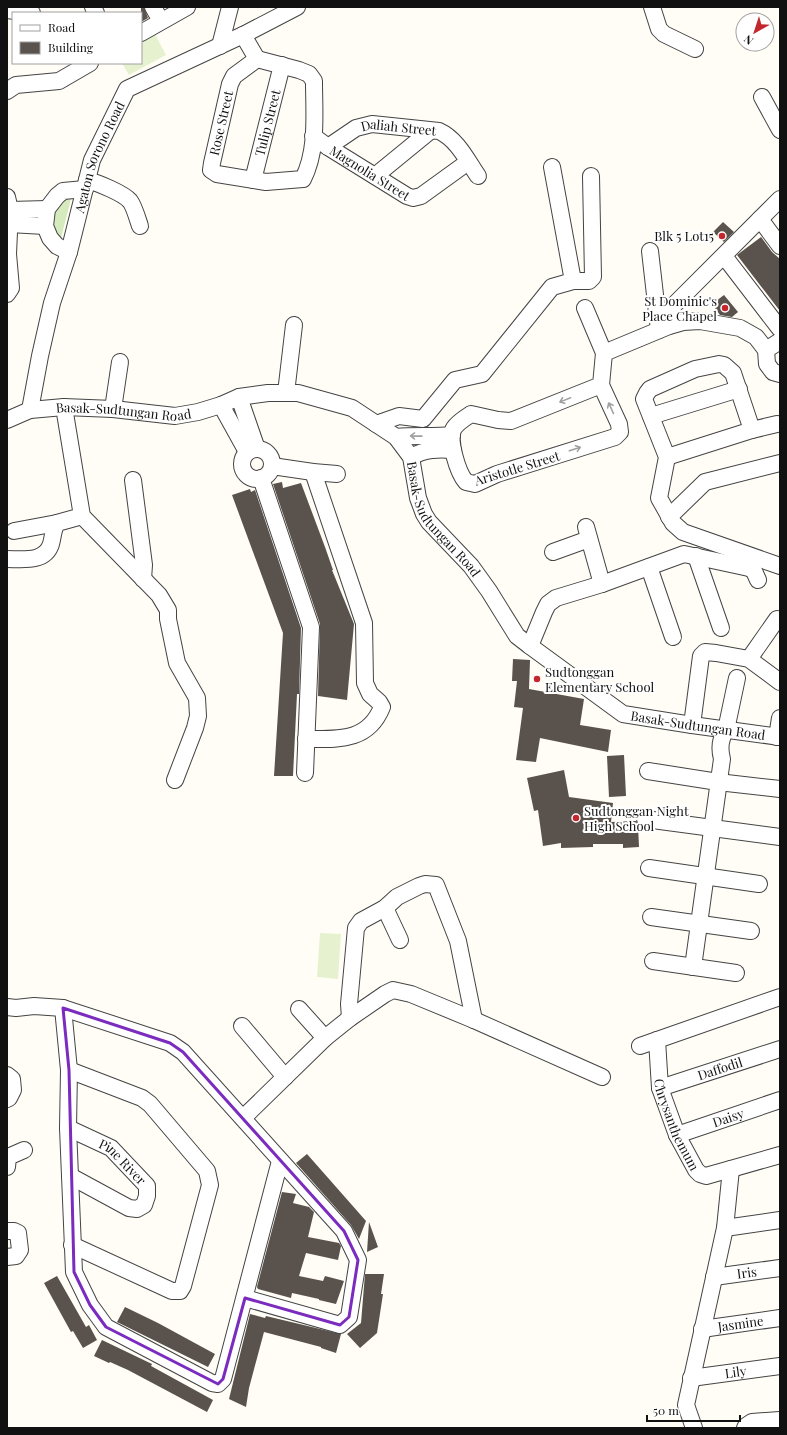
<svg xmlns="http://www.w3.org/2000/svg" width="787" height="1435" viewBox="0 0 787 1435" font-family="'Playfair Display',serif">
<rect width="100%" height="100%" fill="#fffdf5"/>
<path fill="#d5ebbd" d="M72,195L60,242L51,223L57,203Z"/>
<path fill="#e6f2cf" d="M155,34L166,55L129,75L122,63H141V42Z
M320,933L341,934L338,979L317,977Z"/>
<path fill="#5a524d" d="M141,7H144L148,18L141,22Z
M723,222L734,232L724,242L713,232Z
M761,237L772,252L780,259V311L737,255Z
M724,295L738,312L732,317L720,315L712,304Z
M282,482L283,488L301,483L325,547L333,570H332L354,624L347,700L318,696L320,624L273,484Z
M250,489L251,492L255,490L301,628L299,694H297L293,776H274L283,633L232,495Z
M513,659L530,660L529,689L584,699L580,725L611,730L608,752L540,738L536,762L516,760L523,708L514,707L517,681H512Z
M624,755L626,796L609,797L607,756Z
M564,770L569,797L613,803L611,822L636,821L638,825L639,847L623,848V844H593V847L561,848V843L543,846L538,810L534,811L527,778Z
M307,1154L366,1221L359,1239L351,1225L296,1163Z
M282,1192L296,1194L293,1203L309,1207L314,1212L308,1237L339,1243L341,1246L338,1260L306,1253L299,1276L323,1281L325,1276L344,1281L336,1304L319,1300V1299L292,1293L291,1298L258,1289L257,1287Z
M369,1222L378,1247L367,1252Z
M365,1274H384L381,1294H383L377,1333L360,1348L347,1334L361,1323Z
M57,1276L86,1327L89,1325L97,1340L83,1348L73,1331L71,1332L44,1283Z
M125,1307L158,1323L215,1354L208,1367L117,1322Z
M250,1314L265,1318L266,1316L341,1334L336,1353L321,1348V1347L264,1332L249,1388L246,1407L229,1399Z
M102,1340L152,1364L151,1366L213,1400L207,1412L128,1370L110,1362L109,1363L94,1356Z"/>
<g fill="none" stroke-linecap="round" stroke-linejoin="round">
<defs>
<g id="minor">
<path d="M93,7L96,13"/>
<path d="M153,7L161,21"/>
<path d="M652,7L659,29L664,34L695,49"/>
<path d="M7,10L32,13"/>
<path d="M141,33L187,7"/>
<path d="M243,35L257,59"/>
<path d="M220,46L230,7"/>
<path d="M257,59L299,70L309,74L314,81C314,113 318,150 303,179L266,182L217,174L211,170L212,163L230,84L234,76Z"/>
<path d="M7,91L16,85L59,81L90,63"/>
<path d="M762,97L780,130"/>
<path id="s1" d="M313,136L328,147L407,196L413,198L421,196L468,162"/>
<path id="s2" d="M328,147L356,128L372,124L439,131C457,139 467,160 478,176"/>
<path d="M552,167L573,281"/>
<path d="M375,176L430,131"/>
<path d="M87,180C98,183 123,193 130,201C134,206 138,220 140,226"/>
<path id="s3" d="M253,180L282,65"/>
<path d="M7,197L10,210L8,254L11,288L7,294"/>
<path d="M10,210L47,209"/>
<path d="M760,219L780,246"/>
<path d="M9,224L45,226"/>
<path d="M650,251L659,330"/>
<path d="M69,252L57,246L50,238L45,226L47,209L57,196L63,191L85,189"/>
<path d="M724,256L780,329"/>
<path d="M585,308L604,353L601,385L619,424L620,432L615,437L497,474L475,484L466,482C458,473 447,439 454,428C458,422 465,418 471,414L498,420L511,421L601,385"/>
<path d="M669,326L668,316L670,309L780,199"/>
<path d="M766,350L780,341"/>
<path d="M604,353L669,326L683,322L700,321L740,328L756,337L766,350L767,364L773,372L780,374"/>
<path d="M286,393L294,325"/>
<path d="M239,397L257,449"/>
<path d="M221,405L247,452"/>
<path d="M64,407L82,516L159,595L168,610V619L177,663L197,698L198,716L195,728L175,780"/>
<path d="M113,409L120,362"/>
<path id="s4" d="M30,410L40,356L52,303L69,252L92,160L127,89L243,35L297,7"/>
<path d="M651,416L739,389"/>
<path id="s5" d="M7,420L30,410L64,407L113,409L175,416L198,412L221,405L239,397L268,393H298L352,408L396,437L411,457L418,498L424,514L429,522L471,566L489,591L517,636L530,646L623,714L692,725L780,737"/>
<path d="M376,424L399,416L423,419L455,380L482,374L552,287L573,281H589L593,277L591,176"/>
<path d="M752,430L733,373L724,365L719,364L695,369L650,389L647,393L644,399L667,457L659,498L673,523L683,532L780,566"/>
<path d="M396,437C415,435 433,437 452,435"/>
<circle cx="257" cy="464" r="15"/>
<path d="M411,457C425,449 438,449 453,450"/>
<path d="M667,457L752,430L777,424"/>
<path d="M272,466L313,472L337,474"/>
<path d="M261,478L311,627L305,773"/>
<path d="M133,480L144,565L143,579"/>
<path d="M669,517L705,482L780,463"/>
<path d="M586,527L602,584"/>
<path d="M14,531L57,523"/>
<path d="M553,552L589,539"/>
<path d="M696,556L721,628"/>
<path d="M7,559C22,559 45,563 51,544C53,537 53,529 57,523L82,516"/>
<path d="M649,567L673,637"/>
<path d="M530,646L544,612L548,604L556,598L602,584L684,554L749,568L754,571L758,580"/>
<path d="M749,659L777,619L780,621"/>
<path d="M692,725L701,656L705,652L716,653L749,659L780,682"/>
<path d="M777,737L780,718"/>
<path d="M306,739C338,739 368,742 382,707L379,702L370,694L365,683L364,623L313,472"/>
<path d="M648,771L718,782L780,789"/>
<path d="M645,819L780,837"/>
<path d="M649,868L759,884"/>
<path d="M385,908L400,940"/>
<path d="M651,917L751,931"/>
<path d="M653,961L736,973"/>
<path d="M693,967L722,759C719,748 720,739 726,730L737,678"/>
<path d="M7,1007L16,1008L34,1006L63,1008L170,1043L183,1052L344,1231L358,1260L349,1317L340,1325L245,1298"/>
<path d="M63,1008L69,1070L68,1128L74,1272L90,1305L106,1327L212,1383L218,1384L223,1379L280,1161"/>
<path d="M299,1009L325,1038"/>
<path d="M350,1018L349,1004L356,928L361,921L385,908L397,897L419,886L425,884L436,885L458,941L474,1020"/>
<path d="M242,1026L285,1077"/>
<path id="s6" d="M657,1040L660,1088L677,1135L696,1170L700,1174L706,1176L780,1155"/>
<path d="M640,1046L780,997"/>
<path d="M69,1070L142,1098L150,1104L207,1171L210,1185L183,1286L180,1291H172L72,1245"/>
<path d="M7,1075L12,1079L13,1090L9,1098L7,1099"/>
<path id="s7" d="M660,1088L780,1049"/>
<path d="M243,1118L325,1038L350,1018L385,994L393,990L411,994L474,1020L602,1077"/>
<path id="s8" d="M68,1128L111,1148L147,1186V1196L144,1205L137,1209L129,1208L70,1176"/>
<path id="s9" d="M677,1135L780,1100"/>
<path d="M7,1167L8,1157L24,1150"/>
<path d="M725,1228L780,1220"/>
<path d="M7,1231H14L18,1233L20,1250L16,1256L7,1257"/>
<path id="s10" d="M714,1277L780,1268"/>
<path id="s11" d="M702,1329L780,1318"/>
<path id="s12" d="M691,1378L780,1366"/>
<path d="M694,1428L686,1405L725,1228L731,1169"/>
<path d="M745,1428L746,1426L752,1422L780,1420"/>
</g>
</defs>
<use href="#minor" stroke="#444" stroke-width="18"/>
<use href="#minor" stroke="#fff" stroke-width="16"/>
</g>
<defs><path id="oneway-shaft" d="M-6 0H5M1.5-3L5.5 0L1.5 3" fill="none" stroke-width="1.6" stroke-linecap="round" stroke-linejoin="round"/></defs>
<g stroke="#a0a0a0">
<use href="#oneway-shaft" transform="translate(565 400) rotate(158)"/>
<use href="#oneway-shaft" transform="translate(611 408) rotate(-114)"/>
<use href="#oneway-shaft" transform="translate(416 436) rotate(-179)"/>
<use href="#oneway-shaft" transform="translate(575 449) rotate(-18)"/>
</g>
<path fill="none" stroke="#7b2cbf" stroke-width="3" stroke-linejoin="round" d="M63,1008L170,1043L183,1052L344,1231L358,1260L349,1317L340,1325L245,1298L223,1379L218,1384L106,1327L90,1305L74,1272L69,1070Z"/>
<g fill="#c4262e" stroke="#fff" stroke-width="1.5">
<circle cx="722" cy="236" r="4"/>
<circle cx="725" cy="308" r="4"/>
<circle cx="537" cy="679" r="4"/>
<circle cx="576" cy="818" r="4"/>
</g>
<g text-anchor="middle" stroke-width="4" stroke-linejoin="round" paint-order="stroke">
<g font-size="13" fill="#111" stroke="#fff">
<text transform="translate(221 123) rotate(-77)" y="5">Rose Street</text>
<text dy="5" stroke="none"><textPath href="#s3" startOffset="59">Tulip Street</textPath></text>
<text dy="5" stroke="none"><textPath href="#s2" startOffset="77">Daliah Street</textPath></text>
<text dy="5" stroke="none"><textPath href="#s4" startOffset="263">Agaton Sorono Road</textPath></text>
<text dy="5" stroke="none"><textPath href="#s1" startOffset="68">Magnolia Street</textPath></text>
<text dy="5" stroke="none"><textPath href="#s5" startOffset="119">Basak-Sudtungan Road</textPath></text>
<text transform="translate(517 468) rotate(-17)" y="5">Aristotle Street</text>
<text dy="5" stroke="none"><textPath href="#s5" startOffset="503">Basak-Sudtungan Road</textPath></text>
<text dy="5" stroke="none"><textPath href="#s5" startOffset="851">Basak-Sudtungan Road</textPath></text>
<text dy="5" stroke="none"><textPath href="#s7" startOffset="63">Daffodil</textPath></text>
<text dy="5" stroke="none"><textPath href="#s9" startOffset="54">Daisy</textPath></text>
<text dy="5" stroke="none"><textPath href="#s6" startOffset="88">Chrysanthemum</textPath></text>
<text dy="5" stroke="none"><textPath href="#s8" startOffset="65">Pine River</textPath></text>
<text dy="5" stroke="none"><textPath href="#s10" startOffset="33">Iris</textPath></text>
<text dy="5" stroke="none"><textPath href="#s11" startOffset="39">Jasmine</textPath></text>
<text dy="5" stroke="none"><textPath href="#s12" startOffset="45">Lily</textPath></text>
</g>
<g font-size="13" fill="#111" stroke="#fff" text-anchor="end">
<text x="714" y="241">Blk 5 Lot15</text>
<text x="717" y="306">St Dominic's<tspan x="717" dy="15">Place Chapel</tspan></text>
<text x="545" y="677" text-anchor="start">Sudtonggan<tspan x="545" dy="15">Elementary School</tspan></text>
<text x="584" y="816" text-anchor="start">Sudtonggan Night<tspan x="584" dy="15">High School</tspan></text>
</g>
</g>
<rect width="787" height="1435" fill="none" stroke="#111111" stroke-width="16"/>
<rect x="12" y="12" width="130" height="52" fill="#ffffff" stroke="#a0a0a0"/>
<rect x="20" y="25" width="20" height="6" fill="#ffffff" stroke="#a0a0a0"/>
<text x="48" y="32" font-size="12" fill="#111111">Road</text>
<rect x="20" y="42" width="20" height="12" fill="#5a524d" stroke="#a0a0a0"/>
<text x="48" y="52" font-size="12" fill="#111111">Building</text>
<g transform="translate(755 32) rotate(219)"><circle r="19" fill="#ffffff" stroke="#a0a0a0"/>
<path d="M0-3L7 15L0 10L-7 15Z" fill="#c4262e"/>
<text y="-6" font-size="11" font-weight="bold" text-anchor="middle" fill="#111111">N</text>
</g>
<path d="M647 1415v6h93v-6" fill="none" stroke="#111111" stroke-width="2"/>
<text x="653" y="1415" font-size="12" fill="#111111" stroke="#ffffff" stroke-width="3" paint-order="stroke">50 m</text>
</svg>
